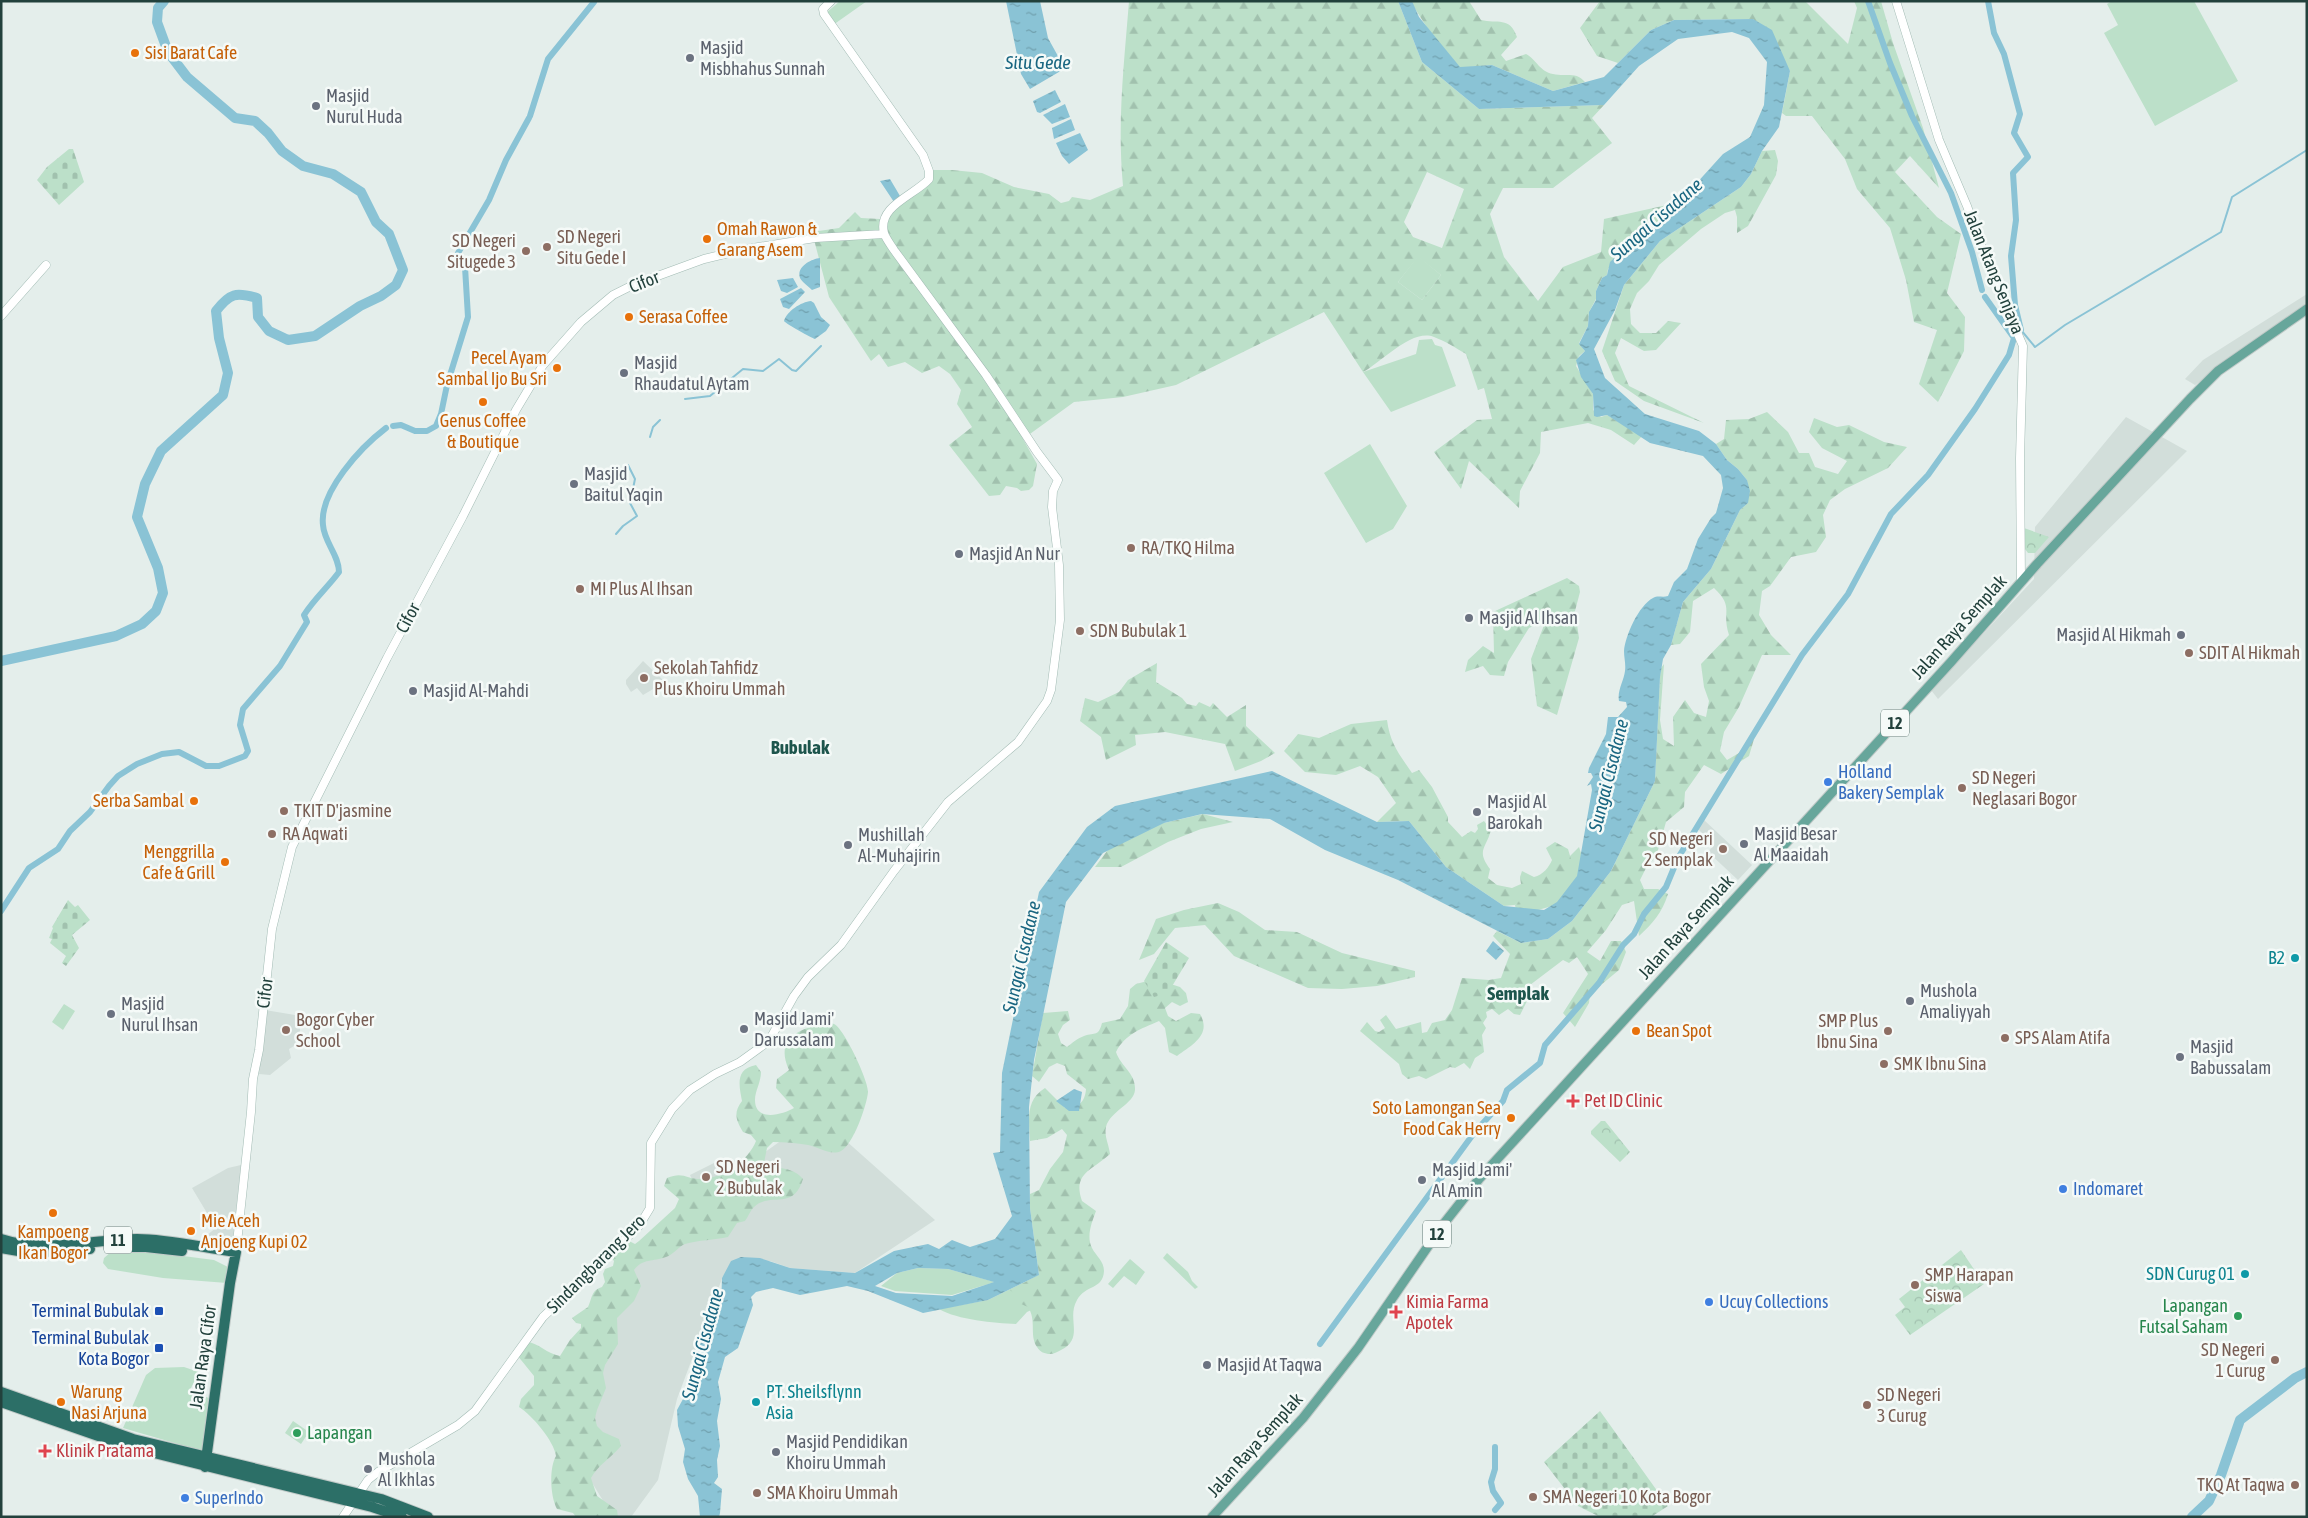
<svg xmlns="http://www.w3.org/2000/svg" width="2308" height="1518" viewBox="0 0 2308 1518" font-family="'Asap Condensed',sans-serif">
<defs>
<pattern id="forest-firs" width="22" height="20" patternUnits="userSpaceOnUse" patternTransform="scale(1.25)"><rect width="22" height="20" fill="#bce0c9"/><path d="M5 1l3.5 6h-7zM16 11l3.5 6h-7z" fill="#a1c1ae"/></pattern>
<pattern id="cemetery-stones" width="16" height="16" patternUnits="userSpaceOnUse" patternTransform="scale(1.25)"><rect width="16" height="16" fill="#bce0c9"/><path d="M2 7V4a2 2 0 0 1 4 0v3zM10 15v-3a2 2 0 0 1 4 0v3z" fill="#a1c1ae"/></pattern>
<pattern id="park-crowns" width="20" height="18" patternUnits="userSpaceOnUse" patternTransform="scale(1.25)"><rect width="20" height="18" fill="#bce0c9"/><path d="M2 6a3 3 0 1 1 6 0M12 15a3 3 0 1 1 6 0" fill="none" stroke="#a1c1ae"/></pattern>
<pattern id="water-ripples" width="26" height="14" patternUnits="userSpaceOnUse" patternTransform="scale(1.25)"><rect width="26" height="14" fill="#8ac3d5"/><path d="M2 4q2-2 4 0t4 0M15 11q2-2 4 0t4 0" fill="none" stroke="#70a0ae"/></pattern>
</defs>
<rect width="100%" height="100%" fill="#e4eeeb"/>
<path fill="#d2deda" d="M2307,294V306L2195,385L2185,379L2203,360Z
M2126,417L2187,451L1938,699L1931,690L2034,579L2035,527Z
M643,661L665,682L643,695L637,688L631,692L626,684V680Z
M1704,820L1752,865L1738,880L1708,852L1714,845L1697,828Z
M265,1010L301,1016L299,1043L289,1049L291,1058L270,1075L259,1074Z
M817,1115L935,1220L855,1273L790,1268L770,1261L723,1276L677,1399L658,1480L631,1517H613L577,1458L617,1281L692,1204Z
M714,1163L722,1180L697,1191L690,1175Z
M241,1165L232,1245L218,1248L204,1246L207,1235L216,1228L192,1188L228,1168Z"/>
<path fill="#bce0c9" d="M840,1H867L833,25L826,13Z
M2112,1H2194L2238,81L2155,126L2104,33L2118,25L2107,4Z
M1418,256L1441,275L1422,300L1398,282Z
M1432,339L1435,345L1442,347L1456,386L1391,412L1363,372L1416,354L1419,340Z
M1370,444L1407,506L1393,529L1366,543L1324,473Z
M1579,847L1586,868L1559,904L1531,912L1516,910L1515,905L1539,896L1568,858Z
M64,1004L75,1011L63,1030L52,1022Z
M137,1250L141,1253L152,1252L214,1260L230,1268L227,1283L163,1278L108,1269L103,1263L104,1258L111,1252Z
M1167,1253L1188,1272L1192,1281L1198,1287L1195,1289L1163,1258Z
M1130,1259L1145,1272L1136,1285L1124,1276L1113,1288L1108,1284Z
M918,1268L948,1269L995,1282L952,1295L895,1291L881,1286L897,1273Z
M1039,1275L1042,1305L1027,1312L1016,1324C994,1323 958,1320 939,1309L988,1300Z
M184,1367L199,1372L190,1390L211,1399L202,1451L123,1428L146,1375L155,1368Z
M293,1421L309,1432L301,1444L285,1433Z"/>
<path fill="url(#forest-firs)" fill-rule="evenodd" d="M1129,1H1398L1422,62L1479,109L1604,105L1592,118L1612,143L1553,188H1503L1490,214L1504,257L1538,301L1563,267L1601,252L1604,219L1676,203C1669,218 1652,224 1640,234C1629,243 1618,257 1608,269L1607,275L1602,278L1596,291V299L1589,312L1588,326L1579,343L1585,351L1579,356L1576,366L1593,394V410L1601,417L1607,415L1642,436L1634,445L1611,430L1588,423L1541,432L1540,453L1520,491L1519,508L1469,461L1461,489L1434,452L1477,420L1492,419L1484,388L1478,390L1466,354C1456,348 1445,341 1434,337C1412,328 1382,362 1363,372L1324,312L1176,385L1123,397L1074,402L1023,439L1037,464L1033,486L1029,490L1021,491L1017,488L1006,486L1000,495L989,496L949,445L972,427L957,404L961,390L950,374L939,366L922,373L905,362L888,367L879,354L871,361L829,297L812,232L839,228L855,212L861,218L880,219L919,190L931,170H952L982,173L1014,187L1049,194L1061,203L1069,201L1072,197L1090,200L1123,186C1117,122 1124,65 1129,1ZM1427,172L1464,189L1442,248L1413,237L1404,222ZM1418,257L1441,275L1422,300L1398,282Z
M1413,1H1469L1481,20C1497,24 1510,16 1517,37L1501,55L1506,61L1526,54C1536,59 1540,72 1553,74C1566,77 1576,71 1585,82L1553,91L1492,65L1460,68L1428,29L1412,4Z
M1600,1H1805L1848,44L1857,8L1854,1H1881L1893,43L1923,128L1939,188L1910,156L1895,172L1937,217L1961,234L1947,293L1965,317L1964,351L1938,402L1919,384L1937,330L1914,322L1906,280L1890,228L1857,189L1845,159L1812,116H1786L1782,113L1790,71L1753,19L1674,20L1651,30L1618,63L1597,56L1580,28Z
M1775,150L1778,161L1776,175L1748,226L1737,233V217L1735,210L1725,213L1701,229L1659,265L1649,281L1637,293L1630,309L1631,324L1640,333H1656L1668,321L1681,323L1656,350L1644,351L1621,338L1615,353L1629,386L1704,423L1644,401L1615,381L1602,351L1624,285L1660,241L1741,187L1751,174L1762,151Z
M1767,412L1788,432L1799,453H1809L1815,467L1838,474L1847,461L1822,448L1809,432L1814,418L1837,427L1849,425L1884,442L1907,447L1888,468L1845,489L1830,500L1823,515L1826,537L1816,552L1791,557L1770,586L1762,591L1759,615L1771,635L1791,655H1762L1739,707L1724,732L1720,751L1727,760L1739,753L1757,729L1749,756L1721,774L1704,765L1685,792L1684,807L1666,822L1656,857L1647,866L1640,880L1644,889H1658L1668,894C1662,913 1653,923 1639,936L1634,901L1622,905L1606,930L1587,952L1600,961L1611,941H1621L1626,952L1619,970L1590,994L1589,1003L1575,1027L1563,1013L1588,974L1577,957L1569,963L1563,960L1530,985L1528,999L1520,1015L1514,1014L1508,1009L1499,1015L1492,1009L1486,1012L1487,1017L1483,1023L1486,1028L1482,1035L1484,1052L1475,1058L1470,1069L1464,1063L1455,1068L1450,1067L1426,1079L1419,1076L1408,1079L1402,1074L1399,1064L1360,1031L1367,1022L1375,1031L1379,1032L1385,1028L1380,1020L1386,1015L1396,1029L1421,1022L1422,1033L1427,1032L1432,1023L1445,1020L1452,1010L1462,978L1489,980L1501,978L1510,954L1493,936L1497,931L1521,943L1548,939L1572,921L1611,871L1655,781L1660,676L1661,668L1664,664L1660,720L1663,739L1674,746L1673,717L1685,700L1694,713L1706,717L1709,701L1704,687L1701,664L1729,635C1721,611 1735,608 1714,588L1693,601L1690,632L1680,644L1671,645L1683,602L1711,569L1740,510L1748,503L1747,480L1738,469L1727,460L1716,444L1724,439L1726,420L1749,419Z
M1567,578L1579,586L1580,592L1575,611L1579,638L1557,715L1537,706L1531,659L1546,620L1529,628L1508,662L1504,676L1490,675L1483,666L1465,672L1468,660L1483,646L1494,653L1493,612Z
M1157,663L1156,682L1182,698L1187,704L1196,706L1199,702L1210,707L1213,703L1227,717L1246,705V726L1275,753L1261,761L1235,771L1225,744L1165,732L1135,735L1136,745L1106,760L1101,737L1080,721L1085,698L1098,702L1119,692L1128,680Z
M1387,720C1390,743 1399,754 1412,773L1419,770L1432,787L1448,817V822L1462,837L1471,831L1475,833L1478,829L1477,825L1484,821L1491,830C1486,849 1476,850 1490,869L1488,878L1497,885L1512,888L1521,884L1520,877L1522,871L1534,877C1543,875 1549,867 1552,860L1546,848L1555,842L1568,849L1573,866L1565,882L1555,892L1534,903L1504,906L1446,867L1409,821L1377,822L1396,803L1378,777L1360,766L1336,775L1305,772L1284,751L1298,734L1319,738L1351,724Z
M1203,814L1233,822L1201,829L1168,842L1121,867H1095L1107,851L1153,818L1164,823Z
M1218,903L1239,912L1265,930L1297,932L1342,953L1415,971V977L1377,986L1342,989L1308,988L1234,956L1205,925L1175,928L1154,954L1139,960L1156,919L1184,910Z
M1155,979L1180,987L1186,993L1188,1002L1180,1006L1172,1002L1165,1008L1168,1016L1176,1021L1191,1013L1200,1014C1212,1035 1192,1045 1177,1056L1169,1052L1165,1028L1159,1021C1141,1029 1125,1034 1116,1052C1121,1067 1136,1073 1135,1090C1134,1104 1110,1111 1106,1127C1104,1136 1109,1145 1110,1154C1093,1170 1072,1173 1082,1201L1096,1211C1092,1222 1086,1236 1092,1248C1096,1256 1104,1261 1104,1271C1103,1290 1086,1284 1077,1300C1066,1319 1085,1338 1061,1350C1057,1352 1054,1354 1050,1354C1045,1354 1040,1352 1037,1347C1029,1335 1037,1321 1028,1307L1021,1304L1010,1306L1007,1304L1021,1299L1010,1290L1039,1275L1030,1208V1194L1039,1190L1050,1169L1063,1152L1067,1135L1062,1129L1047,1138L1030,1141C1029,1120 1025,1100 1045,1088L1065,1108C1078,1107 1085,1103 1086,1089L1067,1074L1065,1066L1057,1063L1049,1067L1039,1082L1032,1076L1043,1013L1068,1011L1070,1020L1063,1025L1058,1034L1061,1043L1067,1047C1072,1043 1078,1038 1084,1036C1096,1032 1098,1037 1102,1023L1120,1019L1128,1006L1130,989L1136,984Z
M827,1023C829,1023 832,1023 834,1024C844,1028 869,1082 868,1092C867,1105 853,1145 841,1151C831,1156 818,1147 808,1145C797,1143 784,1142 773,1142L767,1148L764,1163C778,1170 792,1166 803,1179C793,1212 771,1191 754,1207C750,1211 748,1217 745,1221L737,1223L728,1237C715,1240 698,1240 685,1244C678,1247 673,1255 666,1257C653,1262 643,1258 634,1270L641,1286L634,1301L617,1318L618,1344L605,1365L603,1373L606,1388L597,1410L595,1418L597,1426L603,1432L619,1439L621,1446C611,1458 598,1465 591,1478L597,1496L617,1510L618,1517H576L573,1513L557,1509C550,1496 549,1468 556,1456C554,1441 532,1415 519,1407L521,1399L534,1385V1376L517,1355L525,1341C539,1343 547,1354 560,1356L570,1340L581,1328V1324L576,1323L572,1318L588,1307C592,1299 591,1290 602,1287L605,1282L603,1274L605,1269L613,1266L614,1261L609,1255L627,1240L635,1244L639,1241L675,1208L679,1199L664,1186L667,1178C683,1171 686,1179 701,1179C722,1179 749,1160 756,1141L751,1135L743,1132C736,1120 733,1113 742,1101C739,1085 735,1069 756,1065L761,1072C761,1082 755,1091 755,1100C755,1122 782,1115 794,1108L776,1088L777,1079L789,1070C774,1038 800,1028 827,1023Z"/>
<path fill="url(#cemetery-stones)" d="M69,149H73L84,182L59,205L37,180L47,167Z
M68,900L75,907L78,905L90,920L72,935L79,948L66,966L62,963L66,956L50,943L52,939L49,938L53,928L52,927Z
M1166,942L1189,958L1168,993L1154,997L1144,981Z
M1600,1411L1668,1506L1651,1517H1600L1578,1506L1544,1462Z"/>
<path fill="url(#park-crowns)" d="M2024,528L2049,537L2035,553H2028L2025,549Z
M1601,1121H1605L1630,1152L1620,1162L1591,1134V1131Z
M1961,1250L1984,1284L1910,1335L1895,1315L1905,1307L1899,1299Z"/>
<path fill="url(#water-ripples)" fill-rule="evenodd" d="M1006,1H1040L1048,38L1064,67V69L1030,89L1021,74Z
M1398,1H1412L1419,17L1460,67L1492,65L1553,91L1604,77L1651,30L1674,20L1753,19L1772,30L1790,71L1779,127L1762,151L1751,174L1741,187L1660,241L1624,285L1615,310L1594,349L1605,378L1645,414L1699,431L1716,444L1727,460L1738,469L1747,480L1750,491L1748,503L1740,510L1711,569L1683,602L1671,645L1663,659L1660,677L1655,781L1611,871L1572,921L1548,939L1521,943L1398,880L1325,850L1270,819L1202,814L1164,823L1103,853L1066,902L1034,1060L1029,1107L1030,1208L1039,1275L988,1300L923,1313L868,1291L847,1286L800,1295L773,1288L756,1292L751,1297L753,1305L738,1348L725,1357L718,1382L721,1399L717,1421L720,1446L717,1460L718,1477L714,1483L722,1489L720,1513L719,1517H700L698,1496L688,1479L683,1462L685,1449L678,1426L677,1410L700,1368L697,1354L699,1346L721,1307L722,1278L731,1261L741,1257L760,1258L790,1268L855,1273L894,1251L928,1244L939,1249L952,1240L970,1247L995,1239L1012,1216L993,1153L1000,1152L1002,1073L1039,892L1087,827L1115,806L1272,771L1377,822L1409,821L1446,867L1504,906L1544,910L1557,902L1577,876L1592,790L1591,784L1587,786L1593,777L1591,773H1588L1589,768L1606,734L1608,717H1618L1627,707L1626,702L1619,701C1617,691 1624,680 1625,671C1626,664 1624,658 1624,651C1625,636 1639,605 1653,598C1658,595 1662,598 1668,596L1674,582L1687,569L1698,539L1711,518L1716,513L1723,488L1721,475L1703,456L1650,443L1607,415L1597,417L1594,416L1593,394L1581,377L1576,360L1585,351L1579,344L1588,326L1589,312L1596,300V291L1602,278L1607,275L1610,262L1626,247L1634,243L1643,230L1653,227L1674,208L1723,154L1750,137L1764,105L1767,62L1749,38L1732,32L1678,39L1639,66L1604,105L1479,109L1422,62ZM918,1268L948,1269L994,1282L952,1296L896,1293L875,1286L897,1273Z
M1055,90L1061,102L1040,113L1037,112L1033,101Z
M1065,104L1070,117L1052,124L1043,115Z
M1071,119L1075,130L1054,139L1052,128Z
M1080,133L1088,150L1069,164L1062,156L1056,143Z
M890,179L900,196L894,202L880,181Z
M820,258V287L812,290C808,286 802,282 800,278C796,267 811,259 820,258Z
M793,278L798,287L787,293L781,291L777,280Z
M801,288L805,292L789,309L783,307L780,299Z
M811,301L814,303L821,317L830,325L826,331L815,339C812,338 786,324 784,321C787,311 801,302 811,301Z
M1493,941L1504,951L1496,960L1486,951Z
M1074,1089L1082,1092L1079,1111H1069L1056,1101Z"/>
<g fill="none" stroke-linecap="round" stroke-linejoin="round">
<path stroke="#8ac3d5" stroke-width="2" d="M2021,330L2035,347L2065,325L2221,232L2232,197L2307,150
M685,399L710,396L743,369L763,371L779,359L792,370L796,371L821,346
M650,437L653,427L660,420
M616,534L623,526L637,516L630,503L635,479L628,465"/>
<path stroke="#8ac3d5" stroke-width="6" d="M1868,1L1890,63L1912,116L1951,193L1972,252L1982,290
M1988,1L1994,33L2004,54L2020,114L2014,133L2028,157L2013,173L2016,220L2011,256L2015,305L2021,330L2016,335
M530,116L548,59L594,2
M393,426L401,425L415,431H427L436,426L441,414L447,385L468,317L465,267L458,253L489,200L506,160L529,118
M1,911L29,868L58,849L70,831L90,812L109,786L118,776L137,764L162,754L179,752L206,766H219L245,756L248,751L240,725L243,709L280,666L307,622L304,615C314,599 328,587 339,572C339,555 324,542 323,525C319,492 361,447 386,428
M1320,1344L1474,1133L1503,1101L1507,1090L1540,1063L1545,1045L1599,983L1623,945L1634,934L1644,914L1666,887L1678,858L1802,655L1848,594L1891,514L1928,475L1975,409L2009,355L2014,338L1985,297
M1495,1447V1469L1491,1482L1493,1491L1501,1503L1495,1510"/>
<path stroke="#8ac3d5" stroke-width="10" d="M1,661L116,636L142,624L156,611L163,593L158,568L137,517L145,484L161,451L223,395L228,373L219,338L216,311C230,293 236,292 257,298L258,317L269,331L288,340L315,336L360,306L381,296L396,285L403,270L389,234L376,222L361,192L333,174L303,166L282,151L268,133L255,121L235,118L187,77L168,52L157,22L158,8L164,1
M2192,1517L2209,1501L2221,1475L2240,1420L2295,1378L2307,1372"/>
<defs>
<path id="secondary" d="M1896,1L1939,140L1967,206L1989,267L2023,346L2020,458L2021,582
M1,316L46,265
M236,1252L251,1112L253,1079L259,1050L272,929L292,847L387,658L463,516L516,410L543,365L581,322L613,295L633,285L704,259L746,249L815,238L884,234
M343,1517L368,1480L378,1472L458,1425L475,1411L543,1317L639,1226L650,1208L651,1143L672,1109L690,1090L715,1074L740,1062L769,1041L794,996L808,977L841,945L894,871L948,802L1018,742L1047,701L1051,690L1060,620L1059,565L1052,507L1053,491L1058,480L1037,452L986,375L894,250C891,245 886,239 884,233C877,206 915,195 929,179V171L923,155L824,14L823,9L831,1"/>
<path id="primary" d="M1212,1517L1303,1418L1358,1348L1442,1226L1479,1179L1951,662L2037,564L2190,399L2218,371L2307,309"/>
<path id="highway" d="M1,1239C46,1254 92,1239 137,1239C170,1239 203,1248 236,1252L230,1283L205,1467
M112,1247H146L182,1251
M1,1248L30,1253L90,1249
M1,1392L133,1439L381,1499L428,1517
M1,1402L130,1447L372,1507L402,1517"/>
</defs>
<use href="#secondary" stroke="#a2bbb4" stroke-width="9"/>
<use href="#primary" stroke="#c1cac8" stroke-width="11"/>
<use href="#highway" stroke="#c1cac8" stroke-width="12"/>
<use href="#secondary" stroke="#fff" stroke-width="8"/>
<use href="#primary" stroke="#67a69b" stroke-width="9"/>
<use href="#highway" stroke="#2c6f67" stroke-width="10"/>
</g>
<g fill="#e8710a" stroke="#f5faf8" stroke-width="2">
<circle cx="135" cy="53" r="5"/>
<circle cx="707" cy="239" r="5"/>
<circle cx="629" cy="317" r="5"/>
<circle cx="557" cy="368" r="5"/>
<circle cx="483" cy="402" r="5"/>
<circle cx="194" cy="801" r="5"/>
<circle cx="225" cy="862" r="5"/>
<circle cx="1636" cy="1031" r="5"/>
<circle cx="1511" cy="1118" r="5"/>
<circle cx="53" cy="1213" r="5"/>
<circle cx="191" cy="1231" r="5"/>
<circle cx="61" cy="1402" r="5"/>
</g>
<g fill="#6b7280" stroke="#f5faf8" stroke-width="2">
<circle cx="690" cy="58" r="5"/>
<circle cx="316" cy="106" r="5"/>
<circle cx="624" cy="373" r="5"/>
<circle cx="574" cy="484" r="5"/>
<circle cx="959" cy="554" r="5"/>
<circle cx="1469" cy="618" r="5"/>
<circle cx="2181" cy="635" r="5"/>
<circle cx="413" cy="691" r="5"/>
<circle cx="1477" cy="812" r="5"/>
<circle cx="1744" cy="844" r="5"/>
<circle cx="848" cy="845" r="5"/>
<circle cx="1910" cy="1001" r="5"/>
<circle cx="111" cy="1014" r="5"/>
<circle cx="744" cy="1029" r="5"/>
<circle cx="2180" cy="1057" r="5"/>
<circle cx="1422" cy="1180" r="5"/>
<circle cx="1207" cy="1365" r="5"/>
<circle cx="776" cy="1452" r="5"/>
<circle cx="368" cy="1469" r="5"/>
</g>
<g fill="#8d6e63" stroke="#f5faf8" stroke-width="2">
<circle cx="547" cy="247" r="5"/>
<circle cx="526" cy="251" r="5"/>
<circle cx="1131" cy="548" r="5"/>
<circle cx="580" cy="589" r="5"/>
<circle cx="1080" cy="631" r="5"/>
<circle cx="2189" cy="653" r="5"/>
<circle cx="644" cy="678" r="5"/>
<circle cx="1962" cy="788" r="5"/>
<circle cx="284" cy="811" r="5"/>
<circle cx="272" cy="834" r="5"/>
<circle cx="1723" cy="849" r="5"/>
<circle cx="286" cy="1030" r="5"/>
<circle cx="1888" cy="1031" r="5"/>
<circle cx="2005" cy="1038" r="5"/>
<circle cx="1884" cy="1064" r="5"/>
<circle cx="706" cy="1177" r="5"/>
<circle cx="1915" cy="1285" r="5"/>
<circle cx="2275" cy="1360" r="5"/>
<circle cx="1867" cy="1405" r="5"/>
<circle cx="2295" cy="1485" r="5"/>
<circle cx="757" cy="1493" r="5"/>
<circle cx="1533" cy="1497" r="5"/>
</g>
<g fill="#3f7fe0" stroke="#f5faf8" stroke-width="2">
<circle cx="1828" cy="782" r="5"/>
<circle cx="2063" cy="1189" r="5"/>
<circle cx="1709" cy="1302" r="5"/>
<circle cx="185" cy="1498" r="5"/>
</g>
<g fill="#0f9aa8" stroke="#f5faf8" stroke-width="2">
<circle cx="2295" cy="958" r="5"/>
<circle cx="2245" cy="1274" r="5"/>
<circle cx="756" cy="1402" r="5"/>
</g>
<g fill="#e0444e" stroke="#f5faf8" stroke-width="2">
<path d="M1570.5 1093.5h5v5h5v5h-5v5h-5v-5h-5v-5h5z"/>
<path d="M1393.5 1304.5h5v5h5v5h-5v5h-5v-5h-5v-5h5z"/>
<path d="M42.5 1443.5h5v5h5v5h-5v5h-5v-5h-5v-5h5z"/>
</g>
<g fill="#1a4fb4" stroke="#f5faf8" stroke-width="2">
<rect x="154" y="1306" width="10" height="10" rx="2.5"/>
<rect x="154" y="1343" width="10" height="10" rx="2.5"/>
</g>
<g fill="#2e9e5b" stroke="#f5faf8" stroke-width="2">
<circle cx="2238" cy="1316" r="5"/>
<circle cx="297" cy="1433" r="5"/>
</g>
<g text-anchor="middle" stroke-width="5" stroke-linejoin="round" paint-order="stroke">
<g fill="#f5faf8" stroke="#617874" stroke-width="1">
<rect x="1881" y="709.5" width="28" height="27" rx="4"/>
<rect x="1423" y="1220.5" width="28" height="27" rx="4"/>
<rect x="104" y="1226.5" width="28" height="27" rx="4"/>
</g>
<g font-size="16" font-weight="bold" fill="#22413c">
<text x="1895" y="729">12</text>
<text x="1437" y="1240">12</text>
<text x="118" y="1246">11</text>
</g>
<g font-size="18" fill="#5b616d" stroke="#f5faf8" text-anchor="start">
<text x="700" y="54">Masjid<tspan x="700" dy="21">Misbhahus Sunnah</tspan></text>
<text x="326" y="102">Masjid<tspan x="326" dy="21">Nurul Huda</tspan></text>
<text x="634" y="369">Masjid<tspan x="634" dy="21">Rhaudatul Aytam</tspan></text>
<text x="584" y="480">Masjid<tspan x="584" dy="21">Baitul Yaqin</tspan></text>
<text x="969" y="560">Masjid An Nur</text>
<text x="1479" y="624">Masjid Al Ihsan</text>
<text x="2171" y="641" text-anchor="end">Masjid Al Hikmah</text>
<text x="423" y="697">Masjid Al-Mahdi</text>
<text x="1487" y="808">Masjid Al<tspan x="1487" dy="21">Barokah</tspan></text>
<text x="1754" y="840">Masjid Besar<tspan x="1754" dy="21">Al Maaidah</tspan></text>
<text x="858" y="841">Mushillah<tspan x="858" dy="21">Al-Muhajirin</tspan></text>
<text x="1920" y="997">Mushola<tspan x="1920" dy="21">Amaliyyah</tspan></text>
<text x="121" y="1010">Masjid<tspan x="121" dy="21">Nurul Ihsan</tspan></text>
<text x="754" y="1025">Masjid Jami'<tspan x="754" dy="21">Darussalam</tspan></text>
<text x="2190" y="1053">Masjid<tspan x="2190" dy="21">Babussalam</tspan></text>
<text x="1432" y="1176">Masjid Jami'<tspan x="1432" dy="21">Al Amin</tspan></text>
<text x="1217" y="1371">Masjid At Taqwa</text>
<text x="786" y="1448">Masjid Pendidikan<tspan x="786" dy="21">Khoiru Ummah</tspan></text>
<text x="378" y="1465">Mushola<tspan x="378" dy="21">Al Ikhlas</tspan></text>
</g>
<g font-size="18" fill="#c56008" stroke="#f5faf8" text-anchor="start">
<text x="145" y="59">Sisi Barat Cafe</text>
<text x="717" y="235">Omah Rawon &amp;<tspan x="717" dy="21">Garang Asem</tspan></text>
<text x="639" y="323">Serasa Coffee</text>
<text x="547" y="364" text-anchor="end">Pecel Ayam<tspan x="547" dy="21">Sambal Ijo Bu Sri</tspan></text>
<text x="483" y="427" text-anchor="middle">Genus Coffee<tspan x="483" dy="21">&amp; Boutique</tspan></text>
<text x="184" y="807" text-anchor="end">Serba Sambal</text>
<text x="215" y="858" text-anchor="end">Menggrilla<tspan x="215" dy="21">Cafe &amp; Grill</tspan></text>
<text x="1646" y="1037">Bean Spot</text>
<text x="1501" y="1114" text-anchor="end">Soto Lamongan Sea<tspan x="1501" dy="21">Food Cak Herry</tspan></text>
<text x="201" y="1227">Mie Aceh<tspan x="201" dy="21">Anjoeng Kupi 02</tspan></text>
<text x="53" y="1238" text-anchor="middle">Kampoeng<tspan x="53" dy="21">Ikan Bogor</tspan></text>
<text x="71" y="1398">Warung<tspan x="71" dy="21">Nasi Arjuna</tspan></text>
</g>
<g font-size="18" fill="#785e54" stroke="#f5faf8" text-anchor="start">
<text x="557" y="243">SD Negeri<tspan x="557" dy="21">Situ Gede I</tspan></text>
<text x="516" y="247" text-anchor="end">SD Negeri<tspan x="516" dy="21">Situgede 3</tspan></text>
<text x="1141" y="554">RA/TKQ Hilma</text>
<text x="590" y="595">MI Plus Al Ihsan</text>
<text x="1090" y="637">SDN Bubulak 1</text>
<text x="2199" y="659">SDIT Al Hikmah</text>
<text x="654" y="674">Sekolah Tahfidz<tspan x="654" dy="21">Plus Khoiru Ummah</tspan></text>
<text x="1972" y="784">SD Negeri<tspan x="1972" dy="21">Neglasari Bogor</tspan></text>
<text x="294" y="817">TKIT D'jasmine</text>
<text x="282" y="840">RA Aqwati</text>
<text x="1713" y="845" text-anchor="end">SD Negeri<tspan x="1713" dy="21">2 Semplak</tspan></text>
<text x="296" y="1026">Bogor Cyber<tspan x="296" dy="21">School</tspan></text>
<text x="1878" y="1027" text-anchor="end">SMP Plus<tspan x="1878" dy="21">Ibnu Sina</tspan></text>
<text x="2015" y="1044">SPS Alam Atifa</text>
<text x="1894" y="1070">SMK Ibnu Sina</text>
<text x="716" y="1173">SD Negeri<tspan x="716" dy="21">2 Bubulak</tspan></text>
<text x="1925" y="1281">SMP Harapan<tspan x="1925" dy="21">Siswa</tspan></text>
<text x="2265" y="1356" text-anchor="end">SD Negeri<tspan x="2265" dy="21">1 Curug</tspan></text>
<text x="1877" y="1401">SD Negeri<tspan x="1877" dy="21">3 Curug</tspan></text>
<text x="2285" y="1491" text-anchor="end">TKQ At Taqwa</text>
<text x="767" y="1499">SMA Khoiru Ummah</text>
<text x="1543" y="1503">SMA Negeri 10 Kota Bogor</text>
</g>
<g font-size="18" fill="#22413c" stroke="#f5faf8">
<text transform="translate(1994 272) rotate(68)" y="6">Jalan Atang Senjaya</text>
<text transform="translate(644 282) rotate(-22)" y="6">Cifor</text>
<text transform="translate(408 618) rotate(-62)" y="6">Cifor</text>
<text transform="translate(1959 627) rotate(-48)" y="6">Jalan Raya Semplak</text>
<text transform="translate(1686 927) rotate(-48)" y="6">Jalan Raya Semplak</text>
<text transform="translate(265 993) rotate(-83)" y="6">Cifor</text>
<text transform="translate(596 1264) rotate(-45)" y="6">Sindangbarang Jero</text>
<text transform="translate(203 1357) rotate(-82)" y="6">Jalan Raya Cifor</text>
<text transform="translate(1255 1445) rotate(-48)" y="6">Jalan Raya Semplak</text>
</g>
<g font-size="18" fill="#366cbe" stroke="#f5faf8" text-anchor="start">
<text x="1838" y="778">Holland<tspan x="1838" dy="21">Bakery Semplak</tspan></text>
<text x="2073" y="1195">Indomaret</text>
<text x="1719" y="1308">Ucuy Collections</text>
<text x="195" y="1504">SuperIndo</text>
</g>
<g font-size="18" fill="#0d838f" stroke="#f5faf8" text-anchor="end">
<text x="2285" y="964">B2</text>
<text x="2235" y="1280">SDN Curug 01</text>
<text x="766" y="1398" text-anchor="start">PT. Sheilsflynn<tspan x="766" dy="21">Asia</tspan></text>
</g>
<g font-size="18" fill="#be3a42" stroke="#f5faf8" text-anchor="start">
<text x="1584" y="1107">Pet ID Clinic</text>
<text x="1406" y="1308">Kimia Farma<tspan x="1406" dy="21">Apotek</tspan></text>
<text x="56" y="1457">Klinik Pratama</text>
</g>
<g font-size="18" fill="#27864d" stroke="#f5faf8" text-anchor="end">
<text x="2228" y="1312">Lapangan<tspan x="2228" dy="21">Futsal Saham</tspan></text>
<text x="307" y="1439" text-anchor="start">Lapangan</text>
</g>
<g font-size="18" fill="#164399" stroke="#f5faf8" text-anchor="end">
<text x="149" y="1317">Terminal Bubulak</text>
<text x="149" y="1344">Terminal Bubulak<tspan x="149" dy="21">Kota Bogor</tspan></text>
</g>
<g font-size="19" font-style="italic" fill="#196681" stroke="#f5faf8">
<text x="1038" y="69">Situ Gede</text>
<text transform="translate(1656 219) rotate(-41)" y="7">Sungai Cisadane</text>
<text transform="translate(1608 775) rotate(-76)" y="7">Sungai Cisadane</text>
<text transform="translate(1021 957) rotate(-77)" y="7">Sungai Cisadane</text>
<text transform="translate(702 1344) rotate(-75)" y="7">Sungai Cisadane</text>
</g>
<g font-size="19" font-weight="bold" fill="#1d554c" stroke="#f5faf8">
<text x="800" y="754">Bubulak</text>
<text x="1518" y="1000">Semplak</text>
</g>
</g>
<rect width="2308" height="1518" fill="none" stroke="#22413c" stroke-width="5"/>
</svg>
